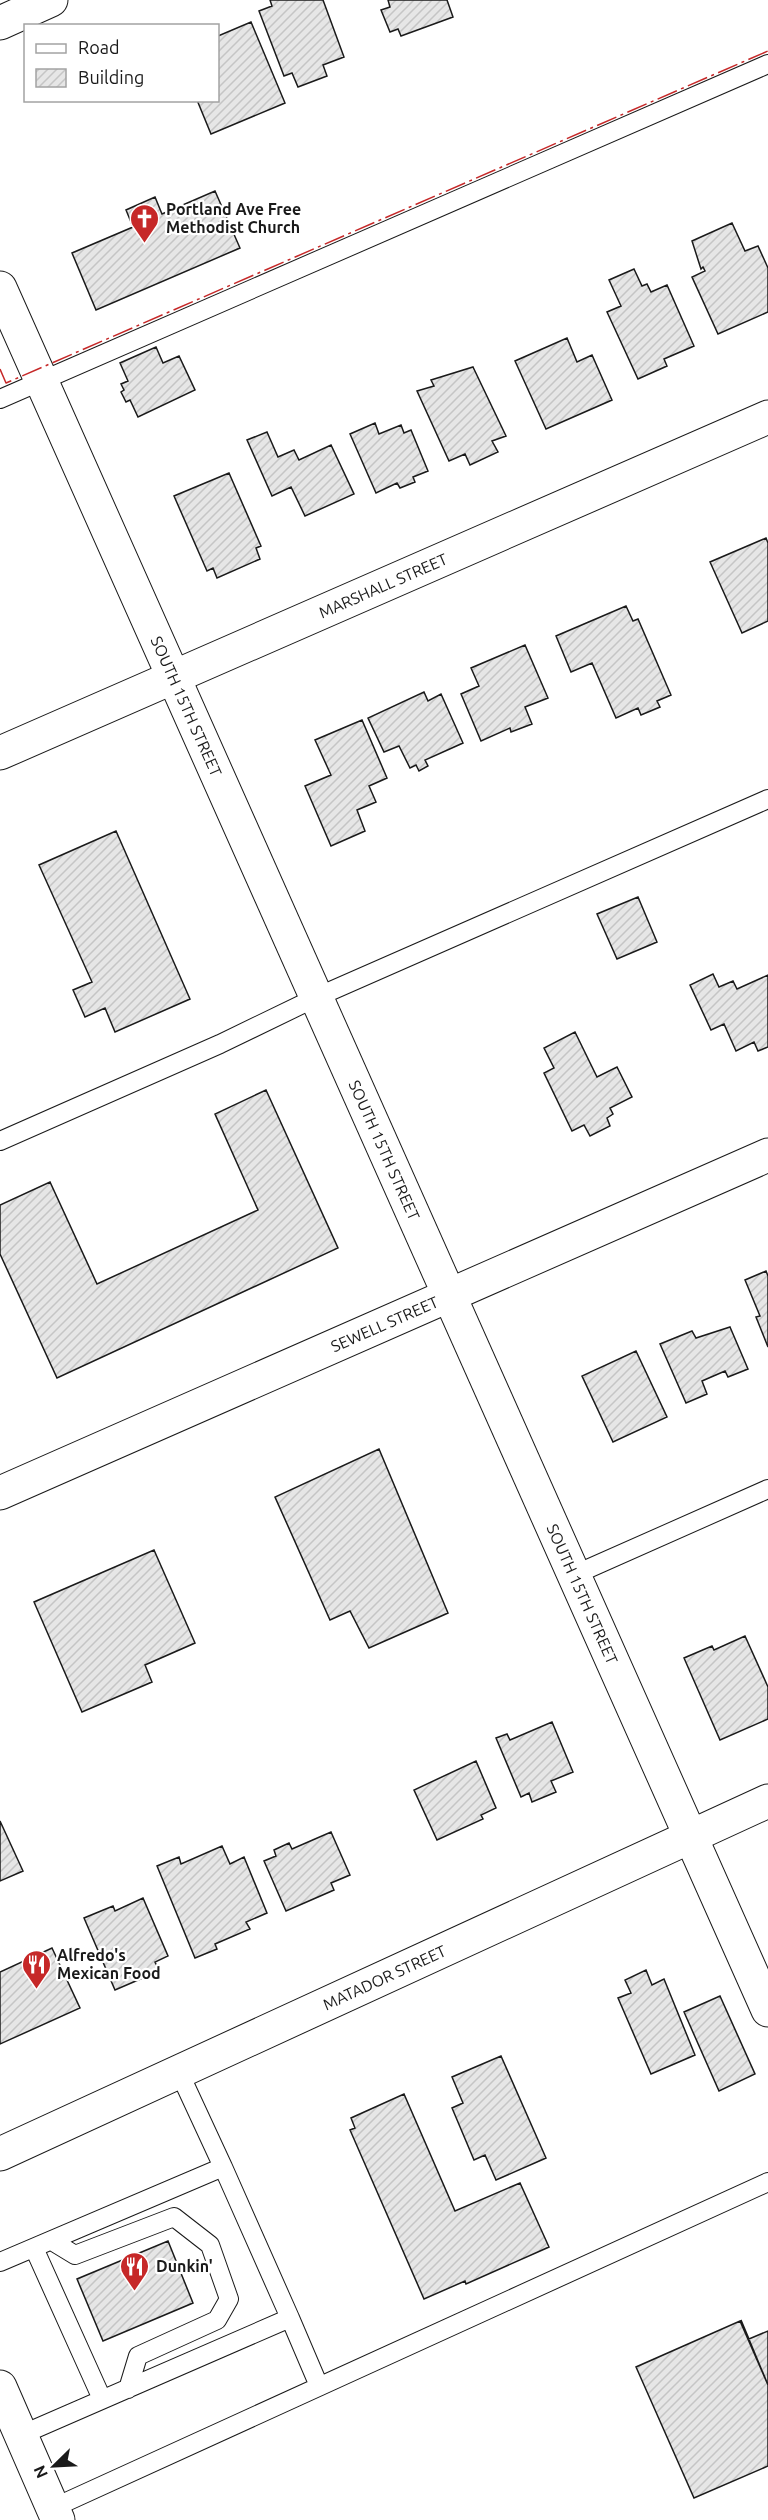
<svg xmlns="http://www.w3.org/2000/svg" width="768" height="2520" viewBox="0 0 768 2520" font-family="Ubuntu,sans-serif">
<defs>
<pattern id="building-hatch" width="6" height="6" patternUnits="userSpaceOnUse" patternTransform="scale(1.5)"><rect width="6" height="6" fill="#e6e6e6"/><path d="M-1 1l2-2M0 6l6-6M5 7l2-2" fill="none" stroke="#c5c5c5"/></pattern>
</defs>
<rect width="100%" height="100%" fill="#fff"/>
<path fill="url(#building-hatch)" stroke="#1a1a1a" stroke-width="1.5" d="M270,0H323L344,57L323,65L327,76L298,87L292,73L284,76L259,11L272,6Z
M388,0H447L453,17L401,36L398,29L390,32L381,10L390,7Z
M251,22L285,103L211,134L197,100H218V36Z
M215,191L240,248L96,310L72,253L133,227L126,210L155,197L162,214Z
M732,223L745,251L758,246L768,268V312L718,334L692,277L705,271L703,267L701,269L692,241Z
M634,269L642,286L647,284L651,292L667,285L694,346L664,359L667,366L638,379L607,312L621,306L609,280Z
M567,338L577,362L592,355L612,400L546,429L515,361Z
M156,347L163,363L179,356L195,390L138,417L130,400L126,402L121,392L124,390L121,384L128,381L120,363Z
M473,367L506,436L492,441L498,452L470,465L465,454L449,461L417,391L434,386L431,380Z
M375,423L379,434L401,425L404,433L411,430L428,471L413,477L415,482L400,488L397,483L376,493L350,434Z
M267,432L278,457L294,450L299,460L331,445L354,494L305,516L291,487L272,496L247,440Z
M229,473L261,546L256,548L260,559L217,578L213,568L207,571L174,496Z
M766,538L768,543V621L742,633L710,562Z
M626,606L633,621L638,619L671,695L657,701L660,707L641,715L638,708L616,718L592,663L571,672L556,636Z
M525,645L548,698L525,707L532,724L511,732L510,728L481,741L461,694L479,686L471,668Z
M424,692L428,701L441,694L463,743L425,760L428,766L419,771L416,765L410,768L399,746L384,752L368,718Z
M362,720L387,778L369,786L376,802L357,810L365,831L331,846L305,786L331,775L315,740Z
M116,831L190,999L115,1032L105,1008L85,1017L73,990L92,982L39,865Z
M638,897L657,942L617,959L597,914Z
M713,974L719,987L733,981L737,989L768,975V1047L758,1051L754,1042L736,1051L724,1024L711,1030L690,985Z
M575,1032L597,1077L617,1067L632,1097L610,1108L613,1114L607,1118L610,1126L590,1136L584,1125L572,1131L544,1073L554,1068L544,1048Z
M266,1090L338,1248L57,1378L0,1254V1205L50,1182L97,1284L258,1210L215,1114Z
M766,1271L768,1276V1347L756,1317L760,1316L745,1280Z
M730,1327L748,1369L728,1377L725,1371L702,1381L707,1394L686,1403L660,1344L692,1331L696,1338Z
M636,1351L667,1417L613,1442L582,1376Z
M379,1449L448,1613L369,1648L350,1611L330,1620L275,1497Z
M154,1550L195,1643L145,1665L152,1682L82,1712L34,1602Z
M745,1636L768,1687V1719L720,1740L684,1658L712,1646L714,1650Z
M552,1722L573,1772L551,1781L556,1792L532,1802L529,1793L521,1797L496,1738L507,1734L510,1740Z
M476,1761L496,1808L481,1815L483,1819L437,1840L414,1790Z
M0,1821L23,1871L0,1881Z
M331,1832L350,1875L331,1883L334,1890L286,1911L264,1861L276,1856L274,1850L289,1843L292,1849Z
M222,1846L230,1864L244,1857L267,1913L246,1922L250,1929L215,1944L217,1949L195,1958L157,1866L179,1857L181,1864Z
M143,1898L168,1956L155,1962L159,1971L115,1990L84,1918L113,1906L115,1911Z
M52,1948L80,2008L0,2044V1972Z
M646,1970L652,1985L664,1979L695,2055L651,2074L618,1998L631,1993L625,1980Z
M720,1996L755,2074L719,2091L684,2012Z
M501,2056L546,2158L496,2180L485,2155L474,2160L452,2108L463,2103L452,2077Z
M404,2094L455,2211L520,2183L549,2247L466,2284L465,2281L424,2299L350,2130L355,2128L351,2118Z
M168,2241L193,2303L103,2341L77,2279Z
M741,2320L749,2339L768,2331V2385Z
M740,2321L768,2385V2466L694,2498L636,2367Z"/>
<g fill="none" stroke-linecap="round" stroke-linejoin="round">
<defs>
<path id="service" d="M0,399L768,64
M0,1141L220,1044L317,997L768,799
M574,1575L768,1489
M179,2072L223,2167
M52,2241L75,2255L174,2217L210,2245L229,2299L217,2320L138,2356L128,2389
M34,2248L102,2399
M0,2262L223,2167L290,2318L21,2435
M290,2318L319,2386
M53,2508L768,2182"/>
<g id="minor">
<path d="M0,23L51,0"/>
<path id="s1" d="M0,288L768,2010"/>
<path id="s2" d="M0,753L768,417"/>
<path id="s3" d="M0,1493L768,1155"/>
<path id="s4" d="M0,2154L768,1801"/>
</g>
<path id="secondary" d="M0,2387L58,2520"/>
</defs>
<use href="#service" stroke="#1a1a1a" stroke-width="20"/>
<use href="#minor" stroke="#1a1a1a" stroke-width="35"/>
<use href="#secondary" stroke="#1a1a1a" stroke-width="35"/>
<use href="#service" stroke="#fff" stroke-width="18"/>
<use href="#minor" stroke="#fff" stroke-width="33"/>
<use href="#secondary" stroke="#fff" stroke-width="33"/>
<path stroke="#c62828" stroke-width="1.5" stroke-dasharray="21 4.5 3 4.5" stroke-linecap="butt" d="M0,369L6,383L768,51"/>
</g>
<defs>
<symbol id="church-pin" viewBox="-11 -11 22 30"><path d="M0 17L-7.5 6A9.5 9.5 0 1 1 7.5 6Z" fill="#c62828" stroke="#fff"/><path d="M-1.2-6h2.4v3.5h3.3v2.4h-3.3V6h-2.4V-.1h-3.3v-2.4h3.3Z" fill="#fff"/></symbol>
<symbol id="restaurant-pin" viewBox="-11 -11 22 30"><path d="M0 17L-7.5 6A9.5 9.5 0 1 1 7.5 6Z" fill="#c62828" stroke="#fff"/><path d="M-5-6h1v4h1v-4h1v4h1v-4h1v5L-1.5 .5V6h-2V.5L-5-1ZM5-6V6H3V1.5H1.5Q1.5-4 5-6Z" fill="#fff"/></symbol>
</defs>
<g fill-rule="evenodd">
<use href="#church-pin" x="128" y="202" width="33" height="45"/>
<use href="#restaurant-pin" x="20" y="1948" width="33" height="45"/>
<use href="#restaurant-pin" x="118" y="2250" width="33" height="45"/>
</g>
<g text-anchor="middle" stroke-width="4.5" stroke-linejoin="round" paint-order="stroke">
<g font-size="16" font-weight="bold" fill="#1a1a1a" stroke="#fff" text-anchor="start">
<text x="166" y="215">Portland Ave Free<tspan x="166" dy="18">Methodist Church</tspan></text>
<text x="57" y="1961">Alfredo's<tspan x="57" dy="18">Mexican Food</tspan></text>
<text x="156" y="2272">Dunkin'</text>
</g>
<g font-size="16" fill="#1a1a1a" stroke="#fff">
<text dy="6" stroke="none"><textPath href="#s2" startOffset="418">MARSHALL STREET</textPath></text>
<text dy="6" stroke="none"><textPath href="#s1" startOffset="458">SOUTH 15TH STREET</textPath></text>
<text dy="6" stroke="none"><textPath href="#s1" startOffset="944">SOUTH 15TH STREET</textPath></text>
<text dy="6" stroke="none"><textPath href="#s3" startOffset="420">SEWELL STREET</textPath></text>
<text dy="6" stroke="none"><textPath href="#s1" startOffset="1430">SOUTH 15TH STREET</textPath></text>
<text dy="6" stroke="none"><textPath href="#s4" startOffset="423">MATADOR STREET</textPath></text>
</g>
</g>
<rect x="24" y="24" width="195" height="78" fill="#ffffff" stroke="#a3a3a3" stroke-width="1.5"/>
<rect x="36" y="44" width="30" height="9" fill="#ffffff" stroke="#a3a3a3" stroke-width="1.5"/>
<text x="78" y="54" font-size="18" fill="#1a1a1a">Road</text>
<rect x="36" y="69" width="30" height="18" fill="url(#building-hatch)" stroke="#a3a3a3" stroke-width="1.5"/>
<text x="78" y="84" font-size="18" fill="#1a1a1a">Building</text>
<g transform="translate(54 2466) rotate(246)" stroke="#ffffff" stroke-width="4.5" paint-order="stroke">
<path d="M0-4.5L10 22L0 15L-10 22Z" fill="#1a1a1a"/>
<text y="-9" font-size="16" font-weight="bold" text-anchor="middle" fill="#1a1a1a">N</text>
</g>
</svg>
